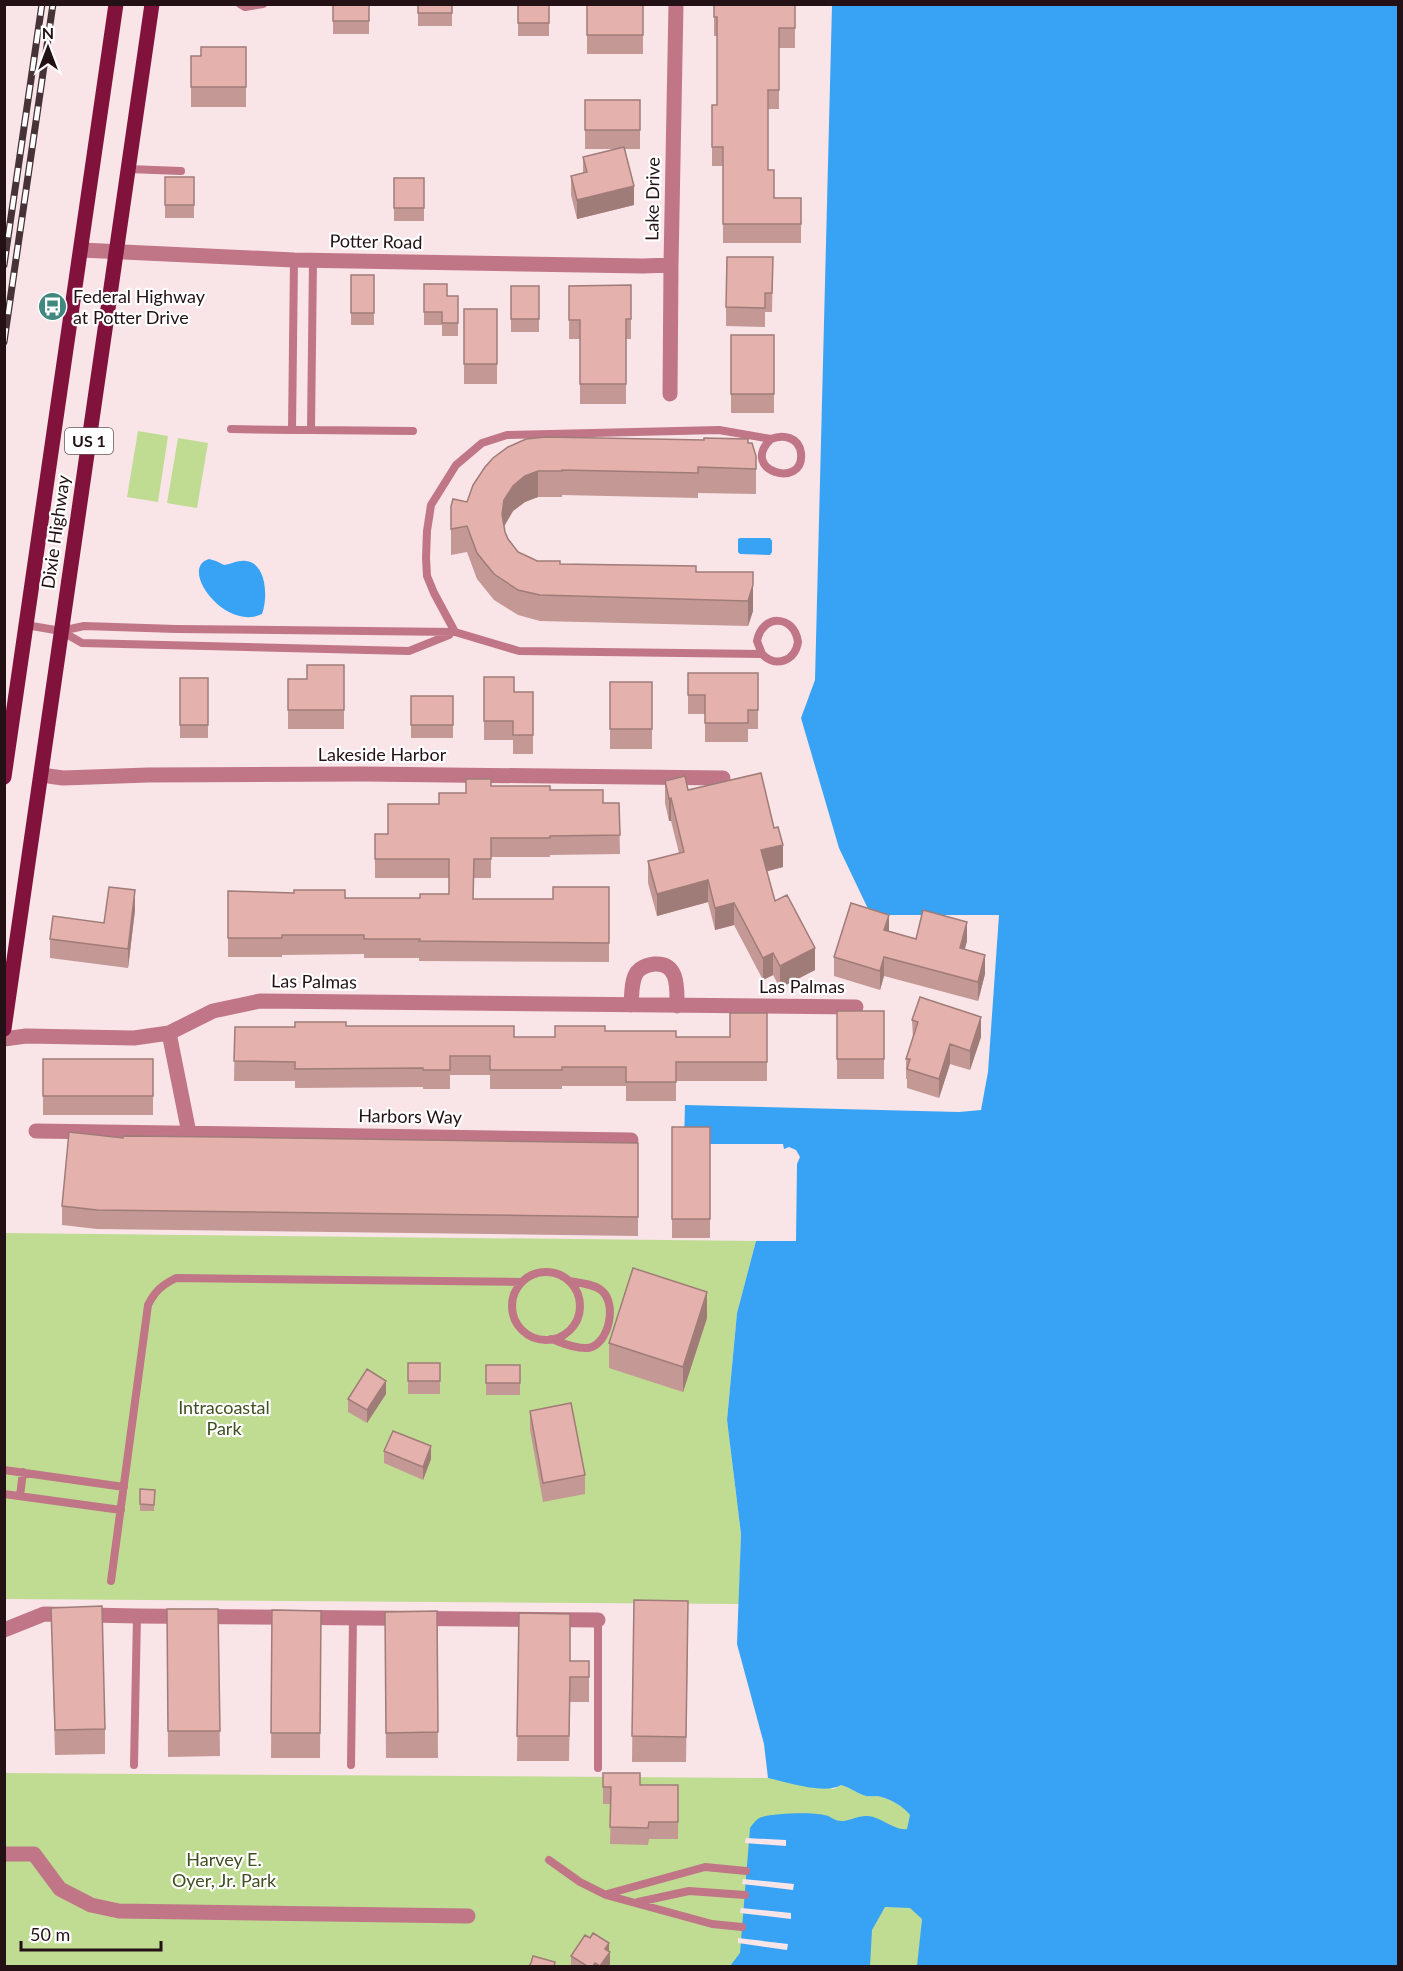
<svg xmlns="http://www.w3.org/2000/svg" width="1403" height="1971" viewBox="0 0 1403 1971" font-family="Lato,sans-serif">
<rect width="100%" height="100%" fill="#f9e4e8"/>
<path fill="#bfdc92" d="M138,431L168,436L158,502L127,497Z
M178,438L208,443L197,508L167,503Z
M5,1233L756,1241L737,1313L727,1420L741,1534L739,1604L5,1599Z
M5,1773L768,1778L834,1789L841,1785C849,1787 855,1792 863,1795C867,1797 872,1796 877,1796C889,1798 903,1806 910,1815L922,1919L918,1966H5Z"/>
<path fill="#38a3f4" d="M832,5H1398V1966H917L922,1919L910,1908L885,1907L872,1930L870,1966H730L740,1953L750,1828C752,1825 756,1820 759,1818C771,1813 812,1812 824,1815C831,1816 834,1821 841,1821C850,1821 859,1815 868,1816C881,1817 895,1831 907,1829L910,1815C903,1806 889,1798 877,1796C872,1796 867,1797 863,1795C855,1792 849,1787 841,1785C825,1795 787,1782 768,1778L764,1744L737,1644L741,1534L727,1420L737,1313L756,1241H796L797,1164L800,1157L796,1150L789,1147L784,1149L783,1144H684L685,1105L959,1112L981,1110L988,1072L999,915H871L839,848L801,718L815,680Z
M740,538H770L772,541V552L770,555L740,554L738,552V539Z
M209,559L216,561L224,565C232,564 238,560 246,561C267,563 268,599 262,614C225,632 178,568 209,559Z"/>
<path fill="#f9e4e8" d="M746,1838L786,1840V1846L745,1843Z
M743,1879L794,1884L793,1890L742,1884Z
M741,1908L791,1913V1919L740,1913Z
M738,1938L788,1944L787,1950L738,1943Z"/>
<g fill="none" stroke-linecap="round" stroke-linejoin="round">
<path stroke="#c07687" stroke-width="8" d="M240,4L245,7L263,4
M128,169L181,171
M313,260L311,430L413,431
M231,429L292,430L294,260
M292,430H311
M26,625L61,631L82,643L409,651L449,635
M61,631L84,626L176,629L455,632L519,651L762,654L757,641C762,614 794,614 798,642C795,661 776,668 762,654
M455,632L434,593L427,576L426,558L427,531L431,505L456,465L482,443L507,435L719,430L771,439C738,471 805,490 801,453C799,437 783,434 771,439
M512 1306a34 34 0 1 1 68 0a34 34 0 1 1-68 0Z
M551,1339C563,1343 575,1349 588,1348C609,1345 618,1303 601,1290C594,1284 579,1283 569,1281
M4,1470L124,1487
M4,1494L121,1510
M20,1496L23,1472
M111,1581L148,1305C155,1291 162,1285 176,1278L522,1282
M598,1620V1768
M134,1765L137,1616
M351,1765L353,1618
M549,1860L580,1882L606,1895L712,1924L742,1927
M607,1894L705,1867L746,1871
M638,1902L689,1891L745,1895"/>
<path stroke="#c07687" stroke-width="15" d="M81,250L294,260L643,266L671,265
M670,394L671,265L676,4
M41,775L63,778L148,775L363,774L723,778
M631,1005C632,994 631,981 637,972C641,967 647,965 654,964C679,962 677,988 677,1006
M169,1033L189,1133
M4,1039L26,1036L134,1038L169,1033L213,1011L260,1001L856,1007
M36,1131L631,1140
M4,1630L44,1614L137,1616L598,1620
M4,1854H34L60,1889L91,1905L119,1911L468,1916"/>
<path stroke="#80123b" stroke-width="15" d="M4,777L116,4
M4,1029L152,4"/>
<defs>
<path id="rail" d="M4,265L42,4
M4,342L53,4"/>
</defs>
<use href="#rail" stroke="#453337" stroke-width="7"/>
<use href="#rail" stroke="#fff" stroke-width="4.5" stroke-dasharray="14" stroke-linecap="butt"/>
</g>
<path fill="#c49894" d="M333,4H369V34H333Z
M418,4H452V26H418Z
M518,4H549V36H518Z
M587,4H643V54H587Z
M714,4H795V48H779V109H768V170L774,198H801V243H723V166H712V105H717V36H714Z
M246,47V107H191V56H201Z
M585,100H640V149H625L634,205L577,219L571,195V176L583,173V157L616,149H585Z
M165,177H194V218H165Z
M394,178H424V221H394Z
M773,257L772,312H765V327L726,326V307Z
M351,275H374V325H351Z
M424,284L447,296H458V336H442V325H424Z
M631,285V339H626V404H580V339H569V286Z
M511,286H539V332H511Z
M464,309H497V384H464Z
M731,335H774V413H731Z
M748,443L756,456V494L698,493V498L562,495V497H538L525,502L513,511L504,527L505,532L508,539L518,552L531,558L537,561L560,564L696,572H753V611L748,626L540,621L518,615L494,600L477,579L467,552L451,555V529L467,502L485,467Z
M344,665V729H288V679H307Z
M688,673H758V729H748V742H705V714H688Z
M484,677L514,692H533V754H513V740H484Z
M180,678H208V738H180Z
M610,682H652V749H610Z
M411,696H453V738H411Z
M665,781L688,790L783,867L767,871L775,901L815,970L780,988L773,975L763,980L734,925L715,930L708,902L657,916L648,883V861L679,853L671,821H669L665,803Z
M491,786L550,790L603,803H619L620,854L550,855V857H491V878H474L473,899H553L609,887V962L419,961V958H364V954L282,955V957H228V938L345,898H420L449,894V878H375V834H388L439,804L466,793Z
M135,910L128,968L50,958V939L104,923Z
M889,931L916,939L967,941L964,950L985,974L978,1001L884,976L880,990L834,976V957Z
M837,1011H884V1079H837Z
M767,1013V1081H676V1101H626V1086H562V1089H490V1075H450V1089H423V1087L295,1088V1081H234L235,1027H295L346,1026L514,1037H555L605,1031L676,1037H730Z
M912,1020L981,1037L970,1070L950,1064L939,1098L907,1088V1079H906V1059L913,1039Z
M43,1059H153V1115H43Z
M672,1127H710V1238H672Z
M123,1138L638,1143V1236L97,1229L62,1225V1206Z
M707,1318L683,1392L609,1368V1343Z
M408,1363H440V1394H408Z
M486,1365H520V1395H486Z
M386,1394L367,1423L348,1412V1399Z
M530,1411L585,1475V1494L543,1502L530,1430Z
M384,1451L431,1459L423,1480L384,1463Z
M140,1489L155,1490L154,1511H140Z
M634,1600L688,1626L686,1762H632Z
M51,1608L105,1729V1754L55,1755Z
M167,1609H218L220,1756L168,1757Z
M272,1610L321,1611L320,1758H271Z
M437,1611L438,1758H386L385,1612Z
M519,1613L570,1661H589V1702H570L569,1761H517Z
M603,1773L640,1785H678V1839H649L648,1845L610,1844L611,1804H603Z
M609,1951L610,1965L609,1966H571V1956Z"/>
<path fill="#a07c78" d="M634,186V205L577,219V200Z
M538,471V497L525,502L513,511L504,526L502,540V514L504,500L513,486L525,476Z
M753,572V611L748,626V601Z
M671,798V821H669V799Z
M783,845V867L761,873V850Z
M708,880V902L657,916V894Z
M135,890V910L128,968V949Z
M734,903V925L715,930V908Z
M889,915V934L884,930Z
M967,922V941L960,968V948Z
M815,948V970L780,988V966Z
M773,953V975L763,980V958Z
M985,955V974L978,1001V982Z
M884,957V976L880,990V971Z
M981,1017V1037L970,1070V1051Z
M950,1044V1064L939,1098V1079Z
M707,1292V1318L683,1392V1367Z
M386,1381V1394L367,1423V1410Z
M431,1446V1459L423,1480V1467Z
M609,1943V1954L610,1952V1965L609,1966H600L605,1949Z"/>
<path fill="#e4b1ac" stroke="#a07c78" stroke-width="1.5" d="M333,4H369V21H333Z
M418,4H452V13H418Z
M518,4H549V23H518Z
M587,4H643V35H587Z
M714,4H795V28H779V90H768V170H774V198H801V224H723V147H712V105H717V17H714Z
M201,47H246V87H191V56H201Z
M585,100H640V130H585Z
M624,147L634,186L577,200L571,176L587,172L583,157Z
M165,177H194V205H165Z
M394,178H424V208H394Z
M727,257H773L772,293H765V308L726,307Z
M351,275H374V313H351Z
M424,284H447V296H458V323H442V312H424Z
M631,285V319H626V384H580V320H569V286Z
M511,286H539V319H511Z
M464,309H497V364H464Z
M731,335H774V394H731Z
M546,437L704,440V438L748,439V443H752L756,456V469L698,467V473L562,470V471H538L525,476L513,486L504,500L502,514L505,532L508,539L518,552L531,558L537,561H560V564L696,566V572H753V585L748,601L540,595L518,590L494,574L477,553L467,526L451,529V506L453,499L467,502L473,485L485,467L493,458L508,447L526,439Z
M307,665H344V710H288V679H307Z
M688,673H758V710H748V723H705V695H688Z
M484,677H514V692H533V735H513V721H484Z
M180,678H208V725H180Z
M610,682H652V729H610Z
M411,696H453V725H411Z
M761,773L774,828L778,827L783,845L761,850L775,901L787,895L815,948L780,966L773,953L763,958L734,903L715,908L708,880L657,894L648,861L684,852L671,798L669,799L665,781L685,776L688,790Z
M466,779H491V786H550V790H603V803H619L620,835L550,836V838H491V859H474L473,899H553V887H609V943L419,941L420,939H364V935H282V938H228V891L294,893V890H345V898H420V894H449V859H375V834H388V804H439V793H466Z
M109,887L135,890L128,949L50,939L53,916L104,923Z
M851,903L889,915L884,930L916,939L923,910L967,922L960,948L985,955L978,982L884,957L880,971L834,957Z
M920,997L981,1017L970,1051L950,1044L939,1079L907,1069L910,1059H906L918,1022L912,1020Z
M837,1011H884V1059H837Z
M730,1013H767V1062H676V1082H626V1067H562V1070H490V1056H450V1070H423V1068L295,1069V1062L234,1061L235,1027H295V1022H346V1026H514V1037H555V1026H605V1031H676V1037H730Z
M43,1059H153V1096H43Z
M672,1127H710V1219H672Z
M69,1132L123,1138V1136L221,1137L638,1143V1217L97,1210L62,1206Z
M633,1268L707,1292L683,1367L609,1343Z
M408,1363H440V1381H408Z
M486,1365H520V1383H486Z
M367,1369L386,1381L367,1410L348,1399Z
M571,1403L585,1475L543,1483L530,1411Z
M393,1431L431,1446L423,1467L384,1451Z
M140,1489L155,1490L154,1505L140,1504Z
M634,1600L688,1601L686,1737L632,1736Z
M102,1606L105,1729L55,1730L51,1608Z
M167,1609H218L220,1731H168Z
M272,1610L321,1611L320,1733H271Z
M437,1611L438,1732L386,1733L385,1612Z
M519,1613L570,1614V1661H589V1677H570L569,1736H517Z
M603,1773H640V1785H678V1822H649L648,1828L610,1827L611,1787H603Z
M593,1933L609,1943L605,1949L610,1952L600,1966L595,1963L593,1966H587L571,1956L585,1935L590,1938Z
M533,1956L555,1962L554,1966H529L531,1963Z"/>
<defs>
<symbol id="bus-disc" viewBox="-11 -11 22 22"><circle r="9.5" fill="#41887f" stroke="#fff"/><path d="M-5-6H5V4H4V6H2V4H-2V6H-4V4H-5ZM-3.5-4V0h7V-4ZM-3.5 1.2v1.5H-2V1.2ZM2 1.2v1.5H3.5V1.2Z" fill="#fff"/></symbol>
</defs>
<g fill-rule="evenodd">
<use href="#bus-disc" x="36" y="290" width="33" height="33"/>
</g>
<g text-anchor="middle" stroke-width="4.5" stroke-linejoin="round" paint-order="stroke">
<rect fill="#fff" stroke="#65585b" stroke-width="1.5" x="65" y="428" width="48" height="26" rx="4.5"/>
<g font-size="16" font-weight="bold" fill="#231115">
<text x="89" y="447">US 1</text>
</g>
<g font-size="18" fill="#231115" stroke="#fff">
<text transform="translate(653 199) rotate(-89)" y="6">Lake Drive</text>
<text transform="translate(376 242) rotate(1)" y="6">Potter Road</text>
<text transform="translate(56 532) rotate(-82)" y="6">Dixie Highway</text>
<text x="382" y="761">Lakeside Harbor</text>
<text transform="translate(314 982) rotate(1)" y="6">Las Palmas</text>
<text x="802" y="993">Las Palmas</text>
<text transform="translate(410 1117) rotate(1)" y="6">Harbors Way</text>
</g>
<g font-size="18" fill="#231115" stroke="#fff" text-anchor="start">
<text x="73" y="303">Federal Highway<tspan x="73" dy="21">at Potter Drive</tspan></text>
</g>
<g font-size="18" fill="#405021" stroke="#fff">
<text x="224" y="1414">Intracoastal<tspan x="224" dy="21">Park</tspan></text>
<text x="224" y="1866">Harvey E.<tspan x="224" dy="21">Oyer, Jr. Park</tspan></text>
</g>
</g>
<rect width="1403" height="1971" fill="none" stroke="#231115" stroke-width="12"/>
<g transform="translate(48 48)" stroke="#ffffff" stroke-width="4.5" paint-order="stroke">
<path d="M0-4.5L10 22L0 15L-10 22Z" fill="#231115"/>
<text y="-9" font-size="16" font-weight="bold" text-anchor="middle" fill="#231115">N</text>
</g>
<path d="M21 1941v9h140v-9" fill="none" stroke="#231115" stroke-width="3"/>
<text x="30" y="1941" font-size="18" fill="#231115" stroke="#ffffff" stroke-width="4.5" paint-order="stroke">50 m</text>
</svg>
